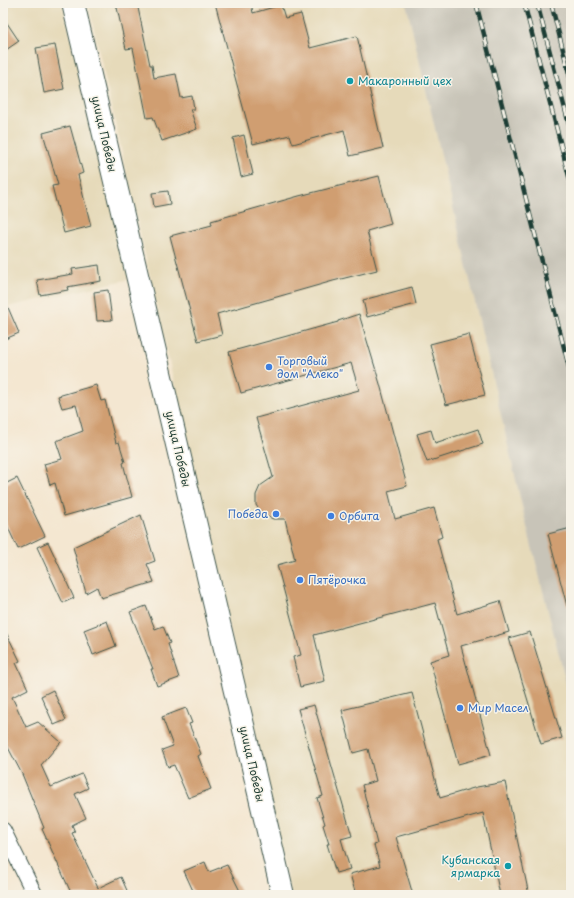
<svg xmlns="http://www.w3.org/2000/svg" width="574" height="898" viewBox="0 0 574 898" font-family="'Playpen Sans',sans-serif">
<rect width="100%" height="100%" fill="#f7f3e8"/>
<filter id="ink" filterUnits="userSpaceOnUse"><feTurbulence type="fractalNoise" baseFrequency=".025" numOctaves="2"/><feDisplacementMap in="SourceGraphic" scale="8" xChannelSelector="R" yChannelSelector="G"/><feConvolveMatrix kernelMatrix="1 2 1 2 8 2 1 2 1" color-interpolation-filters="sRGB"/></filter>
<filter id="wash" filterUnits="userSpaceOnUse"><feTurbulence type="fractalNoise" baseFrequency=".012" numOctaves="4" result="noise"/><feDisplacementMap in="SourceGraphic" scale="16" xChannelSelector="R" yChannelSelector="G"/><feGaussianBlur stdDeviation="0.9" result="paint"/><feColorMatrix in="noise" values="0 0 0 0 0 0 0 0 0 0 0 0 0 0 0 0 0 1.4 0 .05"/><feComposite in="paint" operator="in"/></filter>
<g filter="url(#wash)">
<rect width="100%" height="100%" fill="#f4e7d1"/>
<path fill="#e6daba" d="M3,3H62L130,279L3,308Z
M88,3H406L524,515L571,703V895H291L213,555Z"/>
<path fill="#c8c4b8" d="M406,3H571V703L524,515Z"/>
<g id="blocks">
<path fill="#d09e71" d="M116,3H137L150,65H152L154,78L176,74L181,98L192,96L194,109H190L197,129L162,141L153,117L147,118L133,48L126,49Z
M215,3H251L253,13L281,5L285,18L301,14L310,48L357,36L383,148L350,156L344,130L293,144L290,135L253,144Z
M3,17L19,41L3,52Z
M55,45L64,89L44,93L36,48Z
M70,126L83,173L78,175L91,226L64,233L52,186L58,185L43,133Z
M244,135L253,174L241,177L233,138Z
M379,176L391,224L367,231L377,270L333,281L217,314L222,335L198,341L170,236L212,225L211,221L299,196Z
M168,191L170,204L154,207L152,193Z
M99,265L101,281L67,287L68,290L40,295L37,280L73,274L72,269Z
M412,287L416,304L367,317L363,300Z
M108,290L112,320L97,321L94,292Z
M3,296L19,333L3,340Z
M359,314L380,384L407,486L388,491L395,519L434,508L442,537L437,539L457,614L500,601L509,632L461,646L491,755L458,764L430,661L449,655L435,603L314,635L325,681L300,687L293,657L301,655L277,565L295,560L285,519H273L262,514L256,505V495L260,486L273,477L256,418L359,390L351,363L241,393L229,352L338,322V321Z
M469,334L485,395L446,405L430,344Z
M96,385L101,401L105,400L116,443L119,442L125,462L123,463L132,497L64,516L55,483L50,485L44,464L62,459L56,441L83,431L76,405L62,408L58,396Z
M478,429L483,444L427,462L417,434L431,430L435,443Z
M17,478L45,536L18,549L3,517V485Z
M141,515L155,561L147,564L154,582L101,598L97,587L86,593L73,547Z
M571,528V606H567L548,534Z
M48,542L74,598L63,603L37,547Z
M146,606L155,629L163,626L170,643L168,644L179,678L157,686L151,669H153L130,612Z
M107,621L116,646L93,655L84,630Z
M3,626L20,661L16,663L28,689L12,697L26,727L38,722L61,742L41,765L51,787L82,774L88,788L75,794L86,818L72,825L75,832L72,833L98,888L121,877L129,895H72L42,829L44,828L22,774L3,738Z
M530,632L562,738L541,744L509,638Z
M53,690L66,720L54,725L41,696Z
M412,693L440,798L477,787L505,782L529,895H500L483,813L396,837L413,895H356L350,874L380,866L374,845L377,844L362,785L376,781L368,749L353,753L342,710Z
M314,705L352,836L341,839L350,869L336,873L327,844H329L323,825L325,824L317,798L323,796L298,709Z
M186,708L192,723L189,724L201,754L198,756L211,789L188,798L174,765L168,767L162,750L173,746L162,717Z
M205,862L209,872L227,865L242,895H195L184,871Z"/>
</g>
</g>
<g filter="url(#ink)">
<use href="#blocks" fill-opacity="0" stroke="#3f564c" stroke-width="1"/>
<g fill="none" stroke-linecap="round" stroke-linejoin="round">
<defs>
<path id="street" d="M3,830L35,895"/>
<path id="secondary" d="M73,3L283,895"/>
</defs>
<use href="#street" stroke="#3f564c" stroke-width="17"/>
<use href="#secondary" stroke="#3f564c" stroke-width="24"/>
<use href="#street" stroke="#fff" stroke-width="15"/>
<use href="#secondary" stroke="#fff" stroke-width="22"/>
<defs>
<path id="rail" d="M476,3L571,375
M524,3L571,184
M537,3L571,132
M551,3L571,81"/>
</defs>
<use href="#rail" stroke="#1f3d34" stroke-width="4.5"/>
<use href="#rail" stroke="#f7f3e8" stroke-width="3" stroke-dasharray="9" stroke-linecap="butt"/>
</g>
</g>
<g fill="#0f9aa8" stroke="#f7f3e8" stroke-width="1.5">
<circle cx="350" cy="81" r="4"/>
<circle cx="508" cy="866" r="4"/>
</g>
<g fill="#3f7fe0" stroke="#f7f3e8" stroke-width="1.5">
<circle cx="269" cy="367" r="4"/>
<circle cx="276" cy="514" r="4"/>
<circle cx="331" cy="516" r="4"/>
<circle cx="300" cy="580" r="4"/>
<circle cx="460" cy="708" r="4"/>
</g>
<g text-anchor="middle" stroke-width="3" stroke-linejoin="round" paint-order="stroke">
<g font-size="11" fill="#0d838f" stroke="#f7f3e8" text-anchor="start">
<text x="358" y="85">Макаронный цех</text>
<text x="500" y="864" text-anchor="end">Кубанская<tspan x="500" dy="13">ярмарка</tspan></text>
</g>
<g font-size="11" fill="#1f3d34" stroke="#f7f3e8">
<text transform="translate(104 134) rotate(77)" y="4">улица Победы</text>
<text transform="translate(178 449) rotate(77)" y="4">улица Победы</text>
<text transform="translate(252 764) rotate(77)" y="4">улица Победы</text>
</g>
<g font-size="11" fill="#366cbe" stroke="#f7f3e8" text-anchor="start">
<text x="277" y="365">Торговый<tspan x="277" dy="13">дом "Алеко"</tspan></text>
<text x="268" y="518" text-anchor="end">Победа</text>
<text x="339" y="520">Орбита</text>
<text x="308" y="584">Пятёрочка</text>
<text x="468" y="712">Мир Масел</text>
</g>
</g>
<rect width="574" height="898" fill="none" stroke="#f7f3e8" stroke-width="16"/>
</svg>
